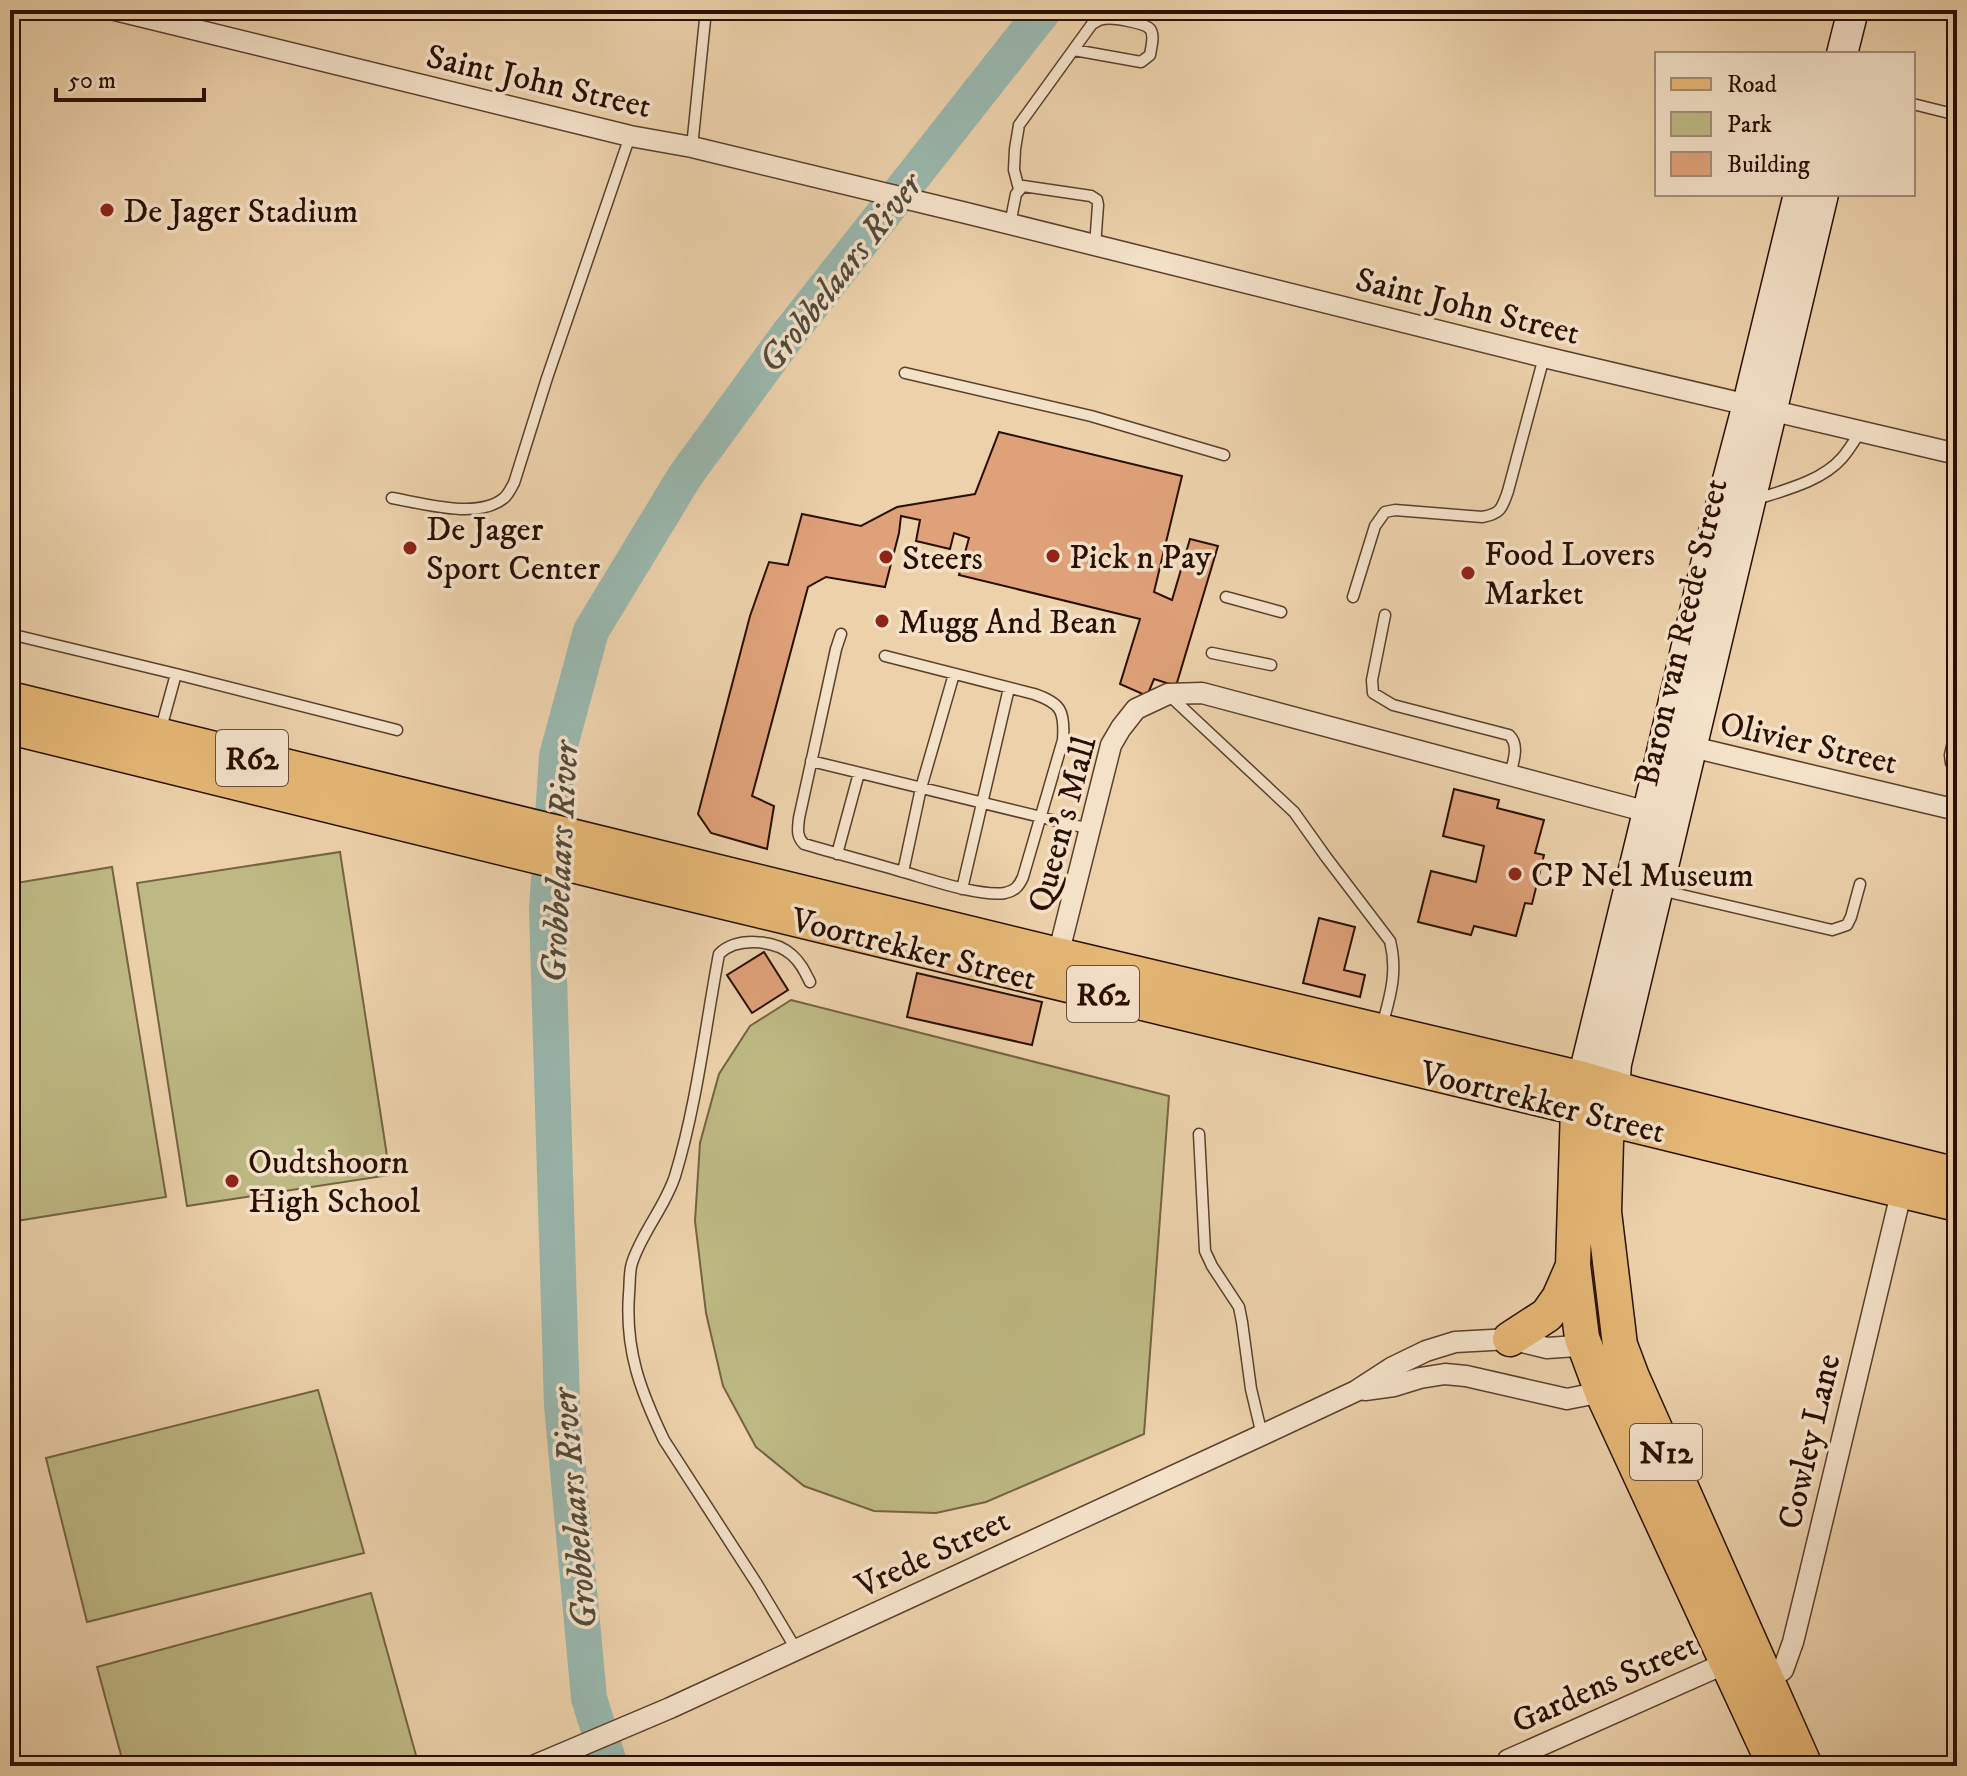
<svg xmlns="http://www.w3.org/2000/svg" width="1967" height="1776" viewBox="0 0 1967 1776" font-family="'IM FELL DW Pica',serif">
<rect width="100%" height="100%" fill="#ecd1ab"/>
<filter id="stains"><feTurbulence type="fractalNoise" baseFrequency=".0025" numOctaves="4"/><feColorMatrix values="0 0 0 0 .2 0 0 0 0 .09 0 0 0 0 .02 0 0 0 .5 -.17"/></filter>
<radialGradient id="worn" r=".72"><stop offset=".6" stop-color="#630" stop-opacity="0"/><stop offset="1" stop-color="#630" stop-opacity=".3"/></radialGradient>
<path fill="#beb984" stroke="#746442" stroke-width="2" d="M340,852L390,1175L187,1206L137,883Z
M112,867L166,1197L10,1222V884Z
M791,1000L1169,1096L1144,1434L986,1502L936,1513L874,1511L804,1486L756,1447L723,1386L706,1313L695,1221L700,1143L719,1074L750,1026Z
M318,1390L364,1553L87,1622L46,1458Z
M371,1593L417,1759L390,1766H124L97,1667Z"/>
<g fill="none" stroke-linecap="round" stroke-linejoin="round">
<path stroke="#99b7ad" stroke-width="36" d="M610,1766L589,1698L562,1405L547,910L557,756L591,631L685,476L788,335L1044,10"/>
</g>
<path fill="#dfa179" stroke="#2a0f00" stroke-width="2" d="M999,432L1182,476L1154,592L1172,600L1190,539L1218,546L1176,686L1154,679L1147,696L1120,684L1140,619L959,575L969,538L954,533L950,549L916,541L920,520L901,516L899,533L885,587L826,577L808,587L752,796L774,806L767,849L711,833L698,814L750,616L769,562L788,565L802,514L861,526L897,507L975,494Z
M1454,789L1499,800L1497,808L1544,820L1535,853L1544,855L1532,904L1525,903L1516,936L1474,926L1471,935L1418,922L1431,871L1476,882L1484,846L1443,836Z
M1319,918L1355,927L1344,970L1365,975L1360,997L1303,983Z
M764,952L788,990L752,1013L727,975Z
M917,973L1042,1002L1032,1045L907,1017Z"/>
<g fill="none" stroke-linecap="round" stroke-linejoin="round">
<defs>
<path id="service" d="M1913,104L1957,115
M692,147L706,10
M1019,189L1014,170L1015,149L1019,125L1092,24C1096,22 1099,19 1104,19C1112,17 1145,23 1150,29C1155,35 1151,48 1150,55L1141,62L1074,50
M1010,224L1016,194L1023,186L1091,196L1097,200L1098,205L1095,246
M905,373L1091,416L1224,455
M392,498C422,503 478,520 504,498C508,495 511,488 514,483L547,378L630,136
M1757,499C1785,490 1822,481 1842,458C1849,450 1855,440 1860,432
M1226,597L1281,612
M1353,597L1375,526L1385,512L1395,510L1482,517C1501,514 1502,508 1508,491L1544,357
M1385,615L1372,680L1373,693L1393,705L1509,735C1520,745 1513,762 1510,775
M10,634L176,674
M841,634L836,649L799,818C798,828 796,836 804,844C838,854 873,863 907,873C931,880 981,897 1005,893C1015,891 1019,886 1023,877L1063,740C1065,711 1061,703 1034,694L885,656
M1212,653L1271,665
M1171,697L1294,812L1326,857L1390,941C1398,972 1390,997 1382,1026
M1957,725L1950,755L1951,763L1957,769
M160,732L176,674L397,730
M811,761L1090,829
M837,854L859,773
M903,872L921,788L954,674
M962,889L1009,688
M1660,890L1832,930L1847,925L1851,917L1860,884
M1199,1134L1205,1251L1212,1266L1239,1307L1242,1322L1251,1389L1262,1435
M796,1649L757,1584L664,1440C640,1390 625,1350 629,1294C630,1284 629,1272 632,1263C642,1232 665,1207 675,1176C697,1104 705,1028 719,954C736,937 774,939 792,955C801,963 805,972 810,982"/>
<path id="minor" d="M115,10L630,136L692,147L966,213L1544,357L1957,454
M1692,747L1957,810
M1056,963L1111,745L1121,728L1136,709L1168,694L1202,693L1648,812
M1365,1390L1394,1386L1420,1378L1445,1374L1466,1376L1567,1399L1602,1392L1610,1388
M1508,1760L1726,1663L1745,1664L1768,1680L1783,1670L1793,1642L1806,1589L1904,1181
M533,1766L670,1708L1262,1435L1356,1391L1393,1367L1426,1351L1455,1342L1510,1339L1547,1348L1592,1345"/>
<path id="secondary" d="M1842,54L1853,10
M1583,1079L1648,812L1709,552L1748,404L1799,194
M1614,1088L1616,1064L1823,194"/>
<path id="primary" d="M10,699L1058,955L1583,1079
M10,727L629,879L1578,1108"/>
<path id="trunk" d="M1614,1088L1606,1141L1604,1212L1620,1345L1632,1377L1805,1766
M1590,1112L1609,1119L1957,1204
M1510,1339L1547,1315L1559,1298L1573,1266
M1775,1766L1602,1392L1582,1338L1573,1265L1578,1108L1583,1079L1637,1095L1957,1175"/>
</defs>
<use href="#service" stroke="#5a402b" stroke-width="13"/>
<use href="#minor" stroke="#5a402b" stroke-width="23"/>
<use href="#secondary" stroke="#2a0f00" stroke-width="33"/>
<use href="#primary" stroke="#2a0f00" stroke-width="37"/>
<use href="#trunk" stroke="#2a0f00" stroke-width="37"/>
<use href="#service" stroke="#f3e1c8" stroke-width="10"/>
<use href="#minor" stroke="#f3e1c8" stroke-width="20"/>
<use href="#secondary" stroke="#f3e1c8" stroke-width="30"/>
<use href="#primary" stroke="#e6b876" stroke-width="34"/>
<use href="#trunk" stroke="#e6b876" stroke-width="34"/>
</g>
<g fill="#8f2418" stroke="#f3e1c8" stroke-width="3">
<circle cx="107" cy="210" r="8"/>
<circle cx="410" cy="548" r="8"/>
<circle cx="1053" cy="556" r="8"/>
<circle cx="886" cy="557" r="8"/>
<circle cx="1468" cy="573" r="8"/>
<circle cx="882" cy="621" r="8"/>
<circle cx="1515" cy="874" r="8"/>
<circle cx="232" cy="1181" r="8"/>
</g>
<g text-anchor="middle" stroke-width="7" stroke-linejoin="round" paint-order="stroke">
<g fill="#f3e1c8" stroke="#664e3c" stroke-width="2">
<rect x="216" y="730" width="72" height="56" rx="6"/>
<rect x="1067" y="966" width="72" height="56" rx="6"/>
<rect x="1630" y="1424" width="72" height="56" rx="6"/>
</g>
<g font-size="32" font-weight="bold" fill="#2a0f00">
<text x="252" y="769">R62</text>
<text x="1103" y="1005">R62</text>
<text x="1666" y="1463">N12</text>
</g>
<g font-size="34" fill="#2a0f00" stroke="#f3e1c8">
<text transform="translate(539 80) rotate(13)" y="12">Saint John Street</text>
<text transform="translate(1468 305) rotate(14)" y="12">Saint John Street</text>
<text transform="translate(1680 632) rotate(-77)" y="12">Baron van Reede Street</text>
<text transform="translate(1809 742) rotate(13)" y="12">Olivier Street</text>
<text transform="translate(1061 824) rotate(-75)" y="12">Queen's Mall</text>
<text transform="translate(914 948) rotate(14)" y="12">Voortrekker Street</text>
<text transform="translate(1543 1101) rotate(14)" y="12">Voortrekker Street</text>
<text transform="translate(1808 1441) rotate(-77)" y="12">Cowley Lane</text>
<text transform="translate(932 1552) rotate(-25)" y="12">Vrede Street</text>
<text transform="translate(1604 1682) rotate(-24)" y="12">Gardens Street</text>
</g>
<g font-size="34" fill="#2a0f00" stroke="#f3e1c8" text-anchor="start">
<text x="123" y="222">De Jager Stadium</text>
<text x="426" y="540">De Jager<tspan x="426" dy="39">Sport Center</tspan></text>
<text x="1484" y="565">Food Lovers<tspan x="1484" dy="39">Market</tspan></text>
<text x="1069" y="568">Pick n Pay</text>
<text x="902" y="569">Steers</text>
<text x="898" y="633">Mugg And Bean</text>
<text x="1531" y="886">CP Nel Museum</text>
<text x="248" y="1173">Oudtshoorn<tspan x="248" dy="39">High School</tspan></text>
</g>
<g font-size="36" font-style="italic" fill="#514a3d" stroke="#f3e1c8">
<text transform="translate(839 272) rotate(-52)" y="13">Grobbelaars River</text>
<text transform="translate(558 862) rotate(-87)" y="13">Grobbelaars River</text>
<text transform="translate(573 1509) rotate(-95)" y="13">Grobbelaars River</text>
</g>
</g>
<rect width="1967" height="1776" fill="none" stroke="#ecd1ab" stroke-width="40"/>
<rect x="12" y="12" width="1943" height="1752" fill="none" stroke="#2a0f00" stroke-width="4"/>
<rect x="20" y="20" width="1927" height="1736" fill="none" stroke="#2a0f00" stroke-width="2"/>
<rect x="1655" y="52" width="260" height="144" fill="#f3e1c8" stroke="#a38d78" stroke-width="2"/>
<rect x="1671" y="78" width="40" height="12" fill="#e6b876" stroke="#a38d78" stroke-width="2"/>
<text x="1727" y="92" font-size="24" fill="#2a0f00">Road</text>
<rect x="1671" y="112" width="40" height="24" fill="#beb984" stroke="#a38d78" stroke-width="2"/>
<text x="1727" y="132" font-size="24" fill="#2a0f00">Park</text>
<rect x="1671" y="152" width="40" height="24" fill="#dfa179" stroke="#a38d78" stroke-width="2"/>
<text x="1727" y="172" font-size="24" fill="#2a0f00">Building</text>
<path d="M56 88v12h148v-12" fill="none" stroke="#2a0f00" stroke-width="4"/>
<text x="68" y="88" font-size="24" fill="#2a0f00" stroke="#f3e1c8" stroke-width="6" paint-order="stroke">50 m</text>
<rect width="100%" height="100%" filter="url(#stains)"/>
<rect width="100%" height="100%" fill="url(#worn)"/>
</svg>
